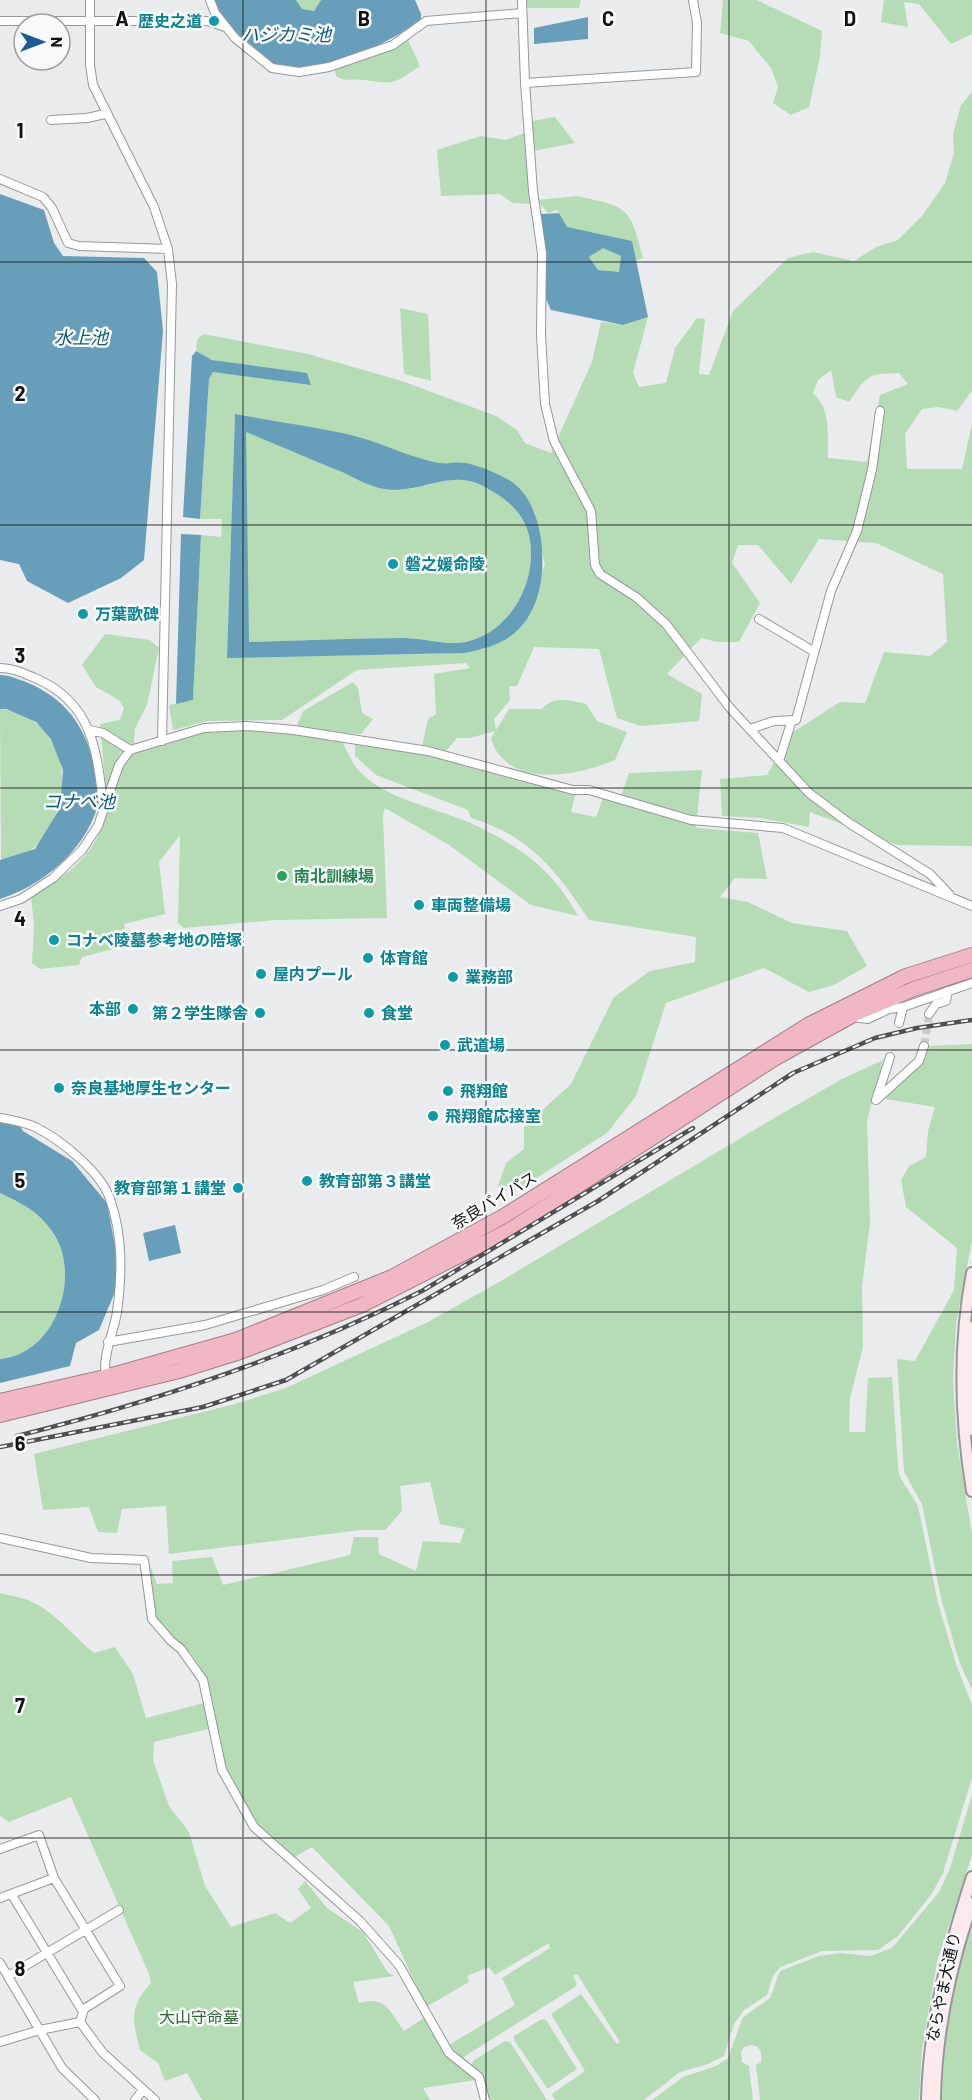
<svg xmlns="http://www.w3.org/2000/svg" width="972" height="2100" viewBox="0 0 972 2100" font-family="Barlow,'Noto Sans JP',sans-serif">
<rect width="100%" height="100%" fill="#eaebed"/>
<path fill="#b5dcb5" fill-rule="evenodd" d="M296,0H321L314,11L302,9Z
M526,0H581L579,8H526Z
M723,0H757L822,31L820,57L809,107L791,115L773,103L778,87L771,68L749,41L720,33Z
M884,0H972V34L951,44L919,4L904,2L908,27L881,22Z
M407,38L420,66C392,85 394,84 364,80C352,78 347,83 336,76L334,67Z
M972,92V391L957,411L939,407L922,409L905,434L907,469H962L972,424V846L897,845L810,812L809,827L761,818L722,816L720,779L767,775L790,734L840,702L865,703L884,652L930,656L947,642L943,574L876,543L819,539L791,584L758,545H738L732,563L760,603L739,642H717L701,638L667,674L702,694L699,721L641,726L617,718L599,649L534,647L517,686H509L510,700L494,719L496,730L509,709H542C553,695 571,700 586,704L597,721L627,732L615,760C577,776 508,790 491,739L495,731L470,738H457L446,751L422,746L428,719L436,714L434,674L470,668L466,663L357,670L282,720L207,721L173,730L169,705L193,700L201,535L221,537L222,519H200L209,379L214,371L310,385L210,359L196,351L197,340L203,334L308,354L402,381L496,416L517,430L525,443L551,453L592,362L601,322L623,325L648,317L633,373L639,387L666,383L675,348L697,318L705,319L699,374L709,375L733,311L788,258L813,252L854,261L876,247L898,240L922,216L945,183L954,153L953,134L961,105ZM831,370L836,397L849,402C867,376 865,374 899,373L908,384L880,395L867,462L828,458C827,433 832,412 813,393L818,380ZM235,415L438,463H465L513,483L535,512L545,566L485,649L440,654L227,657Z
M555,117L575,143L533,151L532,121Z
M527,132L530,204L513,203L500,194L441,196L437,150L481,136L506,140Z
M577,196C628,207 630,206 643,258L635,261L567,229L557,210L548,213L537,200Z
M603,247L621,256L619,273L598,270L589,257Z
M400,308L428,314L431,381L404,374Z
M245,431C278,445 310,458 342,472C355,477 370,487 384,489C417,496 448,469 481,485C511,500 531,518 531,553C531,592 506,633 466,642C447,647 422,638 403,638C351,638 300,641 248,642Z
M105,634L150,640L159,648L147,705L135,728L134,744L142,743L120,753L106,790L100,724L120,720L124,708L119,700L96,687L82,665Z
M353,682L358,688L362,713L373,719L361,734L295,730L303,711Z
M0,709C9,709 17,714 26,718C76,739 69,814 35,847C28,854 11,857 1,860Z
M234,729L287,731L342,741C346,749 350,758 355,766C380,800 441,808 477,826C522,848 553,870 578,916L531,905L449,845L385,808L383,815L387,918L276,920L184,928L178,923L180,835L159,862L165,914L124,924L129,945L82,957L79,965L40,969L32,963L34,926L31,896C48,886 66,876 80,861C106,836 114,792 125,759L132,754L204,730Z
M355,743L438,756L489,772H506L576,792L571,812L596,817L603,798L697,822L696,828L758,833L767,879L735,878L720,897L748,902L792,923L847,931L867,966L834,985L809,992L764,968L666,1003L636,1096L607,1133L524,1186H498L506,1163L524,1149V1127L571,1084L614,997L650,971L695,962L696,937L589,920C558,872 529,835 471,818L468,810L376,775L355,756Z
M702,770L697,817L621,796L629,773Z
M972,1044V1241L956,1324L953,1381L957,1443L972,1534V1690L959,1661L941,1598L922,1504L904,1472L897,1359L915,1361L954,1290L957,1248L906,1207L901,1180L909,1166L926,1157L928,1131L935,1107L885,1099L924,1062L928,1046Z
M883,1060L867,1121L870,1223L862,1286L863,1347L850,1398L849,1432H865L868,1378L892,1377L898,1468L900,1477L918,1506L938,1603L956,1664L972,1705V1778L943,1873L931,1895L898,1936L878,1950L822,1951L780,1967L773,1976L767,1995L744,2010L734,2024L724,2056L708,2064L680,2072L644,2100H555L552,2094L585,2071L551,2014L581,1994L617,2044L620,2042L577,1974L573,1976L577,1984L575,1987L462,2058L449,2045L515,2005L502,1978L550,1948L549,1943L495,1975L489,1967L467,1976L469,1982L426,2007L389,1926L312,1847L293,1858L270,1835L252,1822L222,1767L205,1680L199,1665L191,1653L173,1639L154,1616L149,1563L157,1584L173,1583L172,1561L212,1557L223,1585L350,1555L354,1537H378L379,1554L416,1571L423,1541L460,1543L465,1529L440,1524L430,1482L400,1486L402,1511L385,1530H361L169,1554L166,1506L122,1509L117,1533L98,1532L89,1507L43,1510L34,1454L235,1404L286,1388L428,1322L499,1282L776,1117L842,1079Z
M0,1193C21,1203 38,1211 52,1231C83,1274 56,1355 0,1359Z
M0,1593C10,1596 23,1597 32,1602C56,1613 73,1636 94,1653L115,1647L133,1674L146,1718L204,1703L208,1729L154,1742L153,1760L169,1806L189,1832L205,1886L231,1927L275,1913L290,1923L311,1908L298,1889L305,1881L327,1908L363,1932L388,1973L395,1976L353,1982L359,2003C386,1995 390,2012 404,2031L424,2018L442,2049L476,2080L423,2088L430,2100H202L187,2073L165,2081L158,2063L140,2050C133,2020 128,2008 151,1983L149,1974L71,1797L9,1822L0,1816Z
M972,1795V1855L937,1962L922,2050L919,2100H760L756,2065L761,2062C762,2053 761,2046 751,2045L744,2047L741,2052L742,2062L749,2066L753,2100H652L683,2077L716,2066L728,2058L743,2017L770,1998L780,1971L819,1956L841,1953L870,1956L892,1948L940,1891L950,1868Z
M972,1925V2100H942C944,2041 952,1980 972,1925Z
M542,2019L546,2020L577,2069L549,2088H547L514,2040V2036Z
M505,2041L510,2042L547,2100H489C486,2085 485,2074 472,2065L473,2061Z"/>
<path fill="#679fba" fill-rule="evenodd" d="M214,0H296L302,9L314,11L321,0H415L421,14V21C387,42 316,83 276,65C267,62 258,52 250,46C233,33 221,21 214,0Z
M588,17V39L534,44V28Z
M0,194L44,210L54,243L63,256L144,258L157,272L163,331L144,560L121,578L68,603L27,581L19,564L0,560Z
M559,213L567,227L632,241L648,317L623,325L551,310L546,299L540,214ZM603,248L621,256L619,272L598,270L589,257Z
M196,351L212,360L307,373L311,385L213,372L209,379L200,519L183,517L192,356Z
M235,414C272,421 310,426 347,434C377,441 404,455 434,462C444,465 455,461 466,463C479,466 500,474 512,482C542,503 547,558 539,591C528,632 504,646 464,653L227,658ZM246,432C278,445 310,459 342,472C355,478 370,487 384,489C418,495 449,469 481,485C512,501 531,518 531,554C531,592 506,633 466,642C447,646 422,638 403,638C351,638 300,641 249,642Z
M181,534L201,535L193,700L176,704Z
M0,675C10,675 17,679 26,682C70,700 91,734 96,781C97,789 100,800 97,808C84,851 42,886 0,899V860L35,849L60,808L63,770L51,739L36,722L6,709H0Z
M0,1121L19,1125L23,1131L72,1161L107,1203L115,1246L117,1287L99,1330L76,1343L70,1366L0,1383V1359C56,1355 83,1274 52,1231C38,1211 21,1203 0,1193Z
M175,1225L181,1253L149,1261L143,1233Z"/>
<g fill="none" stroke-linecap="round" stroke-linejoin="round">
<path stroke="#c9cacc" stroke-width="8" stroke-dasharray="8 4" stroke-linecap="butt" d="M924,1046L929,1014"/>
<defs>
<path id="street" d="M90,0V65L93,85L154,207L168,249L172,284L162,741
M210,0L215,13L235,38L272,68L299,72L329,67L393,45L426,21L522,13
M522,0L525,83L533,191L542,253L541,335L545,404L554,441L591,511L595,565L600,574L636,597L666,624L730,708L809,793L849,823L930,874L950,895
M0,21H207L225,27
M525,83L696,72L697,23L693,0
M51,120L87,118L105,114
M0,179L43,197L52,208L68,243L79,246L168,249
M759,619L813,651
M0,668C13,668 23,673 35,678C92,702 97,750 103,804
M750,729L774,721L796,720L831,591L857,531L872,470L880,411
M90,730L103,733L130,750
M779,761L792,720
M0,906L21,899L53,878L82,850L98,826L119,765L130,750L204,728L247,726L294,730L428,751L573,790H589L691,820L783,828L972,906
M929,1014L936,1004L946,1001L948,991
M852,1017L868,1019L889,1009L903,1007L972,983
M899,1023L903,1007
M876,1100L919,1061L924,1046
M876,1100L890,1057
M0,1118C12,1120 24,1122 35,1127C60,1139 101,1172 110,1199C123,1236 122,1274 117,1312C113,1336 102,1354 106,1379
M108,1342L205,1325L323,1290L354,1277
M0,1538L91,1558L144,1560L152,1619L171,1641L181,1649L203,1680L222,1770L254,1827L360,1921L399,1965L449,2053L479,2077L485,2100
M0,1849L39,1835L54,1878L120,1986L84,2009L80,2022L40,2030L0,2042
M12,1895L83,2012
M0,1898L54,1878
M0,1963L62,2068L95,2100
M8,1976L119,1910
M80,2022L103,2053L155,2100
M135,2100L143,2090"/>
<path id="secondary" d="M972,1273C958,1346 960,1418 972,1491
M972,1327L969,1388L972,1430
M927,2100C929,2022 948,1951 972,1877
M935,2100C936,2033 950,1967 972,1903"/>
<path id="highway" d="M0,1401L105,1377L236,1340L392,1277L504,1216L808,1025L906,976L972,955
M0,1415L179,1371L240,1352L362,1305L508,1231L774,1059L857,1013L914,989L972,970"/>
</defs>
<use href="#street" stroke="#969799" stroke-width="10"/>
<use href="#secondary" stroke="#969799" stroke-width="14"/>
<use href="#highway" stroke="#a37d86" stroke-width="16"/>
<use href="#street" stroke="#fff" stroke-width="8"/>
<use href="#secondary" stroke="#fbe9ee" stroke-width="10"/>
<use href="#highway" stroke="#f2b7c5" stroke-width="14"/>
<defs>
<path id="rail" d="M17,1436C158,1401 293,1356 422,1291L693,1128
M0,1447L203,1407L286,1380L598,1201L793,1073L875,1038L917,1028L972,1020"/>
</defs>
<use href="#rail" stroke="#505052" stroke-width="4.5"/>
<use href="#rail" stroke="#f7f9fa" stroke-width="2" stroke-dasharray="7" stroke-linecap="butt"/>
</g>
<path fill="none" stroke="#111112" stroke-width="1.5" stroke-opacity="0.55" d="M243,0V2100M486,0V2100M729,0V2100M0,262H972M0,525H972M0,788H972M0,1050H972M0,1312H972M0,1575H972M0,1838H972"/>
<g fill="#0f9aa8" stroke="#f7f9fa" stroke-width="2">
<circle cx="214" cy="21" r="6"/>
<circle cx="393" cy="564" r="6"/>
<circle cx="83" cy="614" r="6"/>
<circle cx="419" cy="905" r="6"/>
<circle cx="54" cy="940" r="6"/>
<circle cx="368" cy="958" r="6"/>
<circle cx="261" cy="974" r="6"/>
<circle cx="453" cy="977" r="6"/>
<circle cx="133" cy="1009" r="6"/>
<circle cx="260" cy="1013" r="6"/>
<circle cx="369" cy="1013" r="6"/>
<circle cx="445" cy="1045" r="6"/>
<circle cx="59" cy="1088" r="6"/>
<circle cx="448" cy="1091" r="6"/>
<circle cx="433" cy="1116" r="6"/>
<circle cx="307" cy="1181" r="6"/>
<circle cx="238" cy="1188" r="6"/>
</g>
<circle fill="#2e9e5b" stroke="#f7f9fa" stroke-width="2" cx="282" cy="876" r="6"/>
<g text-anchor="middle" stroke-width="5" stroke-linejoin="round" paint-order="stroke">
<g font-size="16" font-weight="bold" fill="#0d838f" stroke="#f7f9fa" text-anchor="start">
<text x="202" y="27" text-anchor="end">歴史之道</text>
<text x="405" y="570">磐之媛命陵</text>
<text x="95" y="620">万葉歌碑</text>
<text x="431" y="911">車両整備場</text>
<text x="66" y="946">コナベ陵墓参考地の陪塚</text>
<text x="380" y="964">体育館</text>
<text x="273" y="980">屋内プール</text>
<text x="465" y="983">業務部</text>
<text x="121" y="1015" text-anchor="end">本部</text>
<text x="248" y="1019" text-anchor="end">第２学生隊舎</text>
<text x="381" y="1019">食堂</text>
<text x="457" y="1051">武道場</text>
<text x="71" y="1094">奈良基地厚生センター</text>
<text x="460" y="1097">飛翔館</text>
<text x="445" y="1122">飛翔館応接室</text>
<text x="319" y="1187">教育部第３講堂</text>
<text x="226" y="1194" text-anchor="end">教育部第１講堂</text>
</g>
<g font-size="16" font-weight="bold" fill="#27864d" stroke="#f7f9fa" text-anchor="start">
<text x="294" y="882">南北訓練場</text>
</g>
<g font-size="16" fill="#111112" stroke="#f7f9fa">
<text transform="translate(494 1200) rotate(-31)" y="6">奈良バイパス</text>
<text transform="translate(943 1987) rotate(-78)" y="6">ならやま大通り</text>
</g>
<g font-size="16" fill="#2e6531" stroke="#f7f9fa">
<text x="199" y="2023">大山守命墓</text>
</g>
<g font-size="18" font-style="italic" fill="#125a76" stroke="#f7f9fa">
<text x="286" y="41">ハジカミ池</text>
<text x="81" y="344">水上池</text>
<text x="79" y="808">コナベ池</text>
</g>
</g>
<g font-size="20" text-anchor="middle" font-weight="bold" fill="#111112" stroke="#f7f9fa" stroke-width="5" stroke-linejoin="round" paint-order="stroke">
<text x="122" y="26">A</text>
<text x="364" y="26">B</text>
<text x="608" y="26">C</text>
<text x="850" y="26">D</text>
<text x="20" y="138">1</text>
<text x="20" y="401">2</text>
<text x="20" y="663">3</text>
<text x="20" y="926">4</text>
<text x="20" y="1188">5</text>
<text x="20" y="1451">6</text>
<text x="20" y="1713">7</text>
<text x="20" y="1976">8</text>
</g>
<g transform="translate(42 42) rotate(90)"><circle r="28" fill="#f7f9fa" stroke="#9b9c9d" stroke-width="1.5"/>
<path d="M0-4.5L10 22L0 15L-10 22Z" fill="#1f5b92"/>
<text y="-9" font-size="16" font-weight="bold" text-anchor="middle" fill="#111112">N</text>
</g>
</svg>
